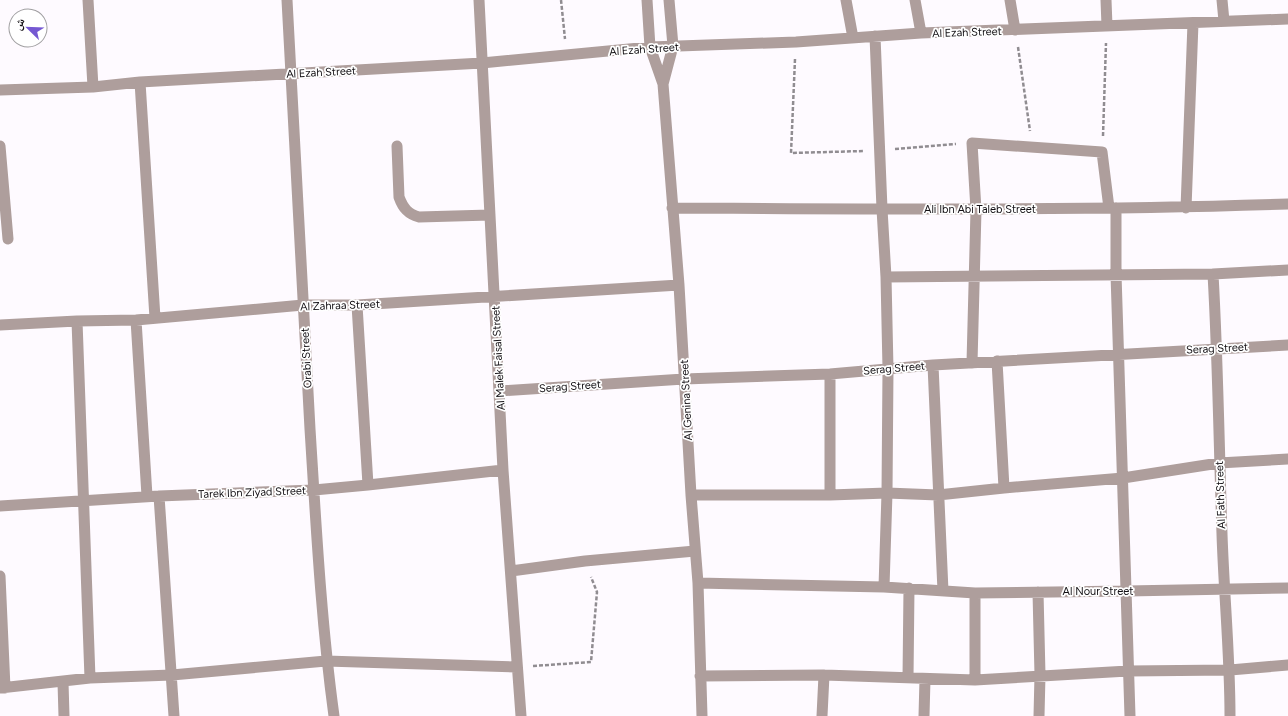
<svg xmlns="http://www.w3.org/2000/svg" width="1288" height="716" viewBox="0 0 1288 716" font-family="Figtree,'Noto Naskh Arabic',sans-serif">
<rect width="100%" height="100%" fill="#fefaff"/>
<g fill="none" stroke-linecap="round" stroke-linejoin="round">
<path stroke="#908c91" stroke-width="2.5" stroke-dasharray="4 2" stroke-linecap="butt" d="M561,0L565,39
M1018,47L1030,131
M795,59L791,153L864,151
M1103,136L1106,43
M895,149L956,144
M533,666L591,662L597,592L591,577"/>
<path stroke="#ae9e9c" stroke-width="11" d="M88,0L93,87
M287,0C295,143 302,286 310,429C316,524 321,621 334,716
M479,0L503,470L521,716
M647,0L650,47L663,84L679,285L691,495L698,583L702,716
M846,0L853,38
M915,0L921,33
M1010,0L1015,30
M1106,0L1107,26
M1222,0L1224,21
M875,36L882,209L886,277L888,369L887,493L884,587
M140,82L155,318
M663,84L673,46L669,0
M0,90L93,87L140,82L482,63L650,47L796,42L921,33L1288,19
M0,146L8,239
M397,146L399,197C403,208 408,214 419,217L490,215
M672,208C877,209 1083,211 1288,204
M1116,208V274L1130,716
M1186,208L1193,23
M1213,274C1218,361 1219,448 1222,534C1224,595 1230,655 1230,716
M886,277L1213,274L1288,270
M357,305L368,485
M136,320L147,496
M77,321L90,678
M0,325L77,321L136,320L303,305H357L679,285
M997,361L1004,488
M972,363L976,210L972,143L1102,152L1109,208
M933,365L943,591
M830,374V495
M499,391L684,379L830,374L933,365L1288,345
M691,495H830L887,493L938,495L1004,488L1123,478L1219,463L1288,459
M159,496L174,716
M0,506L159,496L314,490L368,485L503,470
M511,571L585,561L695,551
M0,576L5,688
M698,583L884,587L975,593L1127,591L1288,588
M1038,592L1040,675L1039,716
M975,593V680
M700,676L824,675L975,680L1128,671L1230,670L1288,665
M908,678L909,588
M63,682L64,716
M0,688L90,678L172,675L326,661L516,667
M822,716L824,675
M924,716L925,679"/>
</g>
<g text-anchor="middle" stroke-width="3.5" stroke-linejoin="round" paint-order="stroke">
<g font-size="11" fill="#120f13" stroke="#fff">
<text transform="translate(967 32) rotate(-2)" y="4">Al Ezah Street</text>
<text transform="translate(644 49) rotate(-4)" y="4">Al Ezah Street</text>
<text transform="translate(321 72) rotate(-3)" y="4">Al Ezah Street</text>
<text x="980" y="213">Ali Ibn Abi Taleb Street</text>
<text transform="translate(340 305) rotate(-2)" y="4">Al Zahraa Street</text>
<text transform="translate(1217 348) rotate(-3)" y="4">Serag Street</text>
<text transform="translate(306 358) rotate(-93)" y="4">Orabi Street</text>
<text transform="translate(498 358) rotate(-93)" y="4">Al Malek Faisal Street</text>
<text transform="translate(894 368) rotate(-5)" y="4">Serag Street</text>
<text transform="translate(570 386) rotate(-4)" y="4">Serag Street</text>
<text transform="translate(686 400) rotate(-93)" y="4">Al Genina Street</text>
<text transform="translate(252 492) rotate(-2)" y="4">Tarek Ibn Ziyad Street</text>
<text transform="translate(1220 495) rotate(-92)" y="4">Al Fath Street</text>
<text x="1098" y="595">Al Nour Street</text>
</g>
</g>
<g transform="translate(28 28) rotate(293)"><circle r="19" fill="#ffffff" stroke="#a09fa1"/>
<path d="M0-3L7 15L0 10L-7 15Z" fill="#7558d2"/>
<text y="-6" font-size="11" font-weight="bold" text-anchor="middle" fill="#120f13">ش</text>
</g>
</svg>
